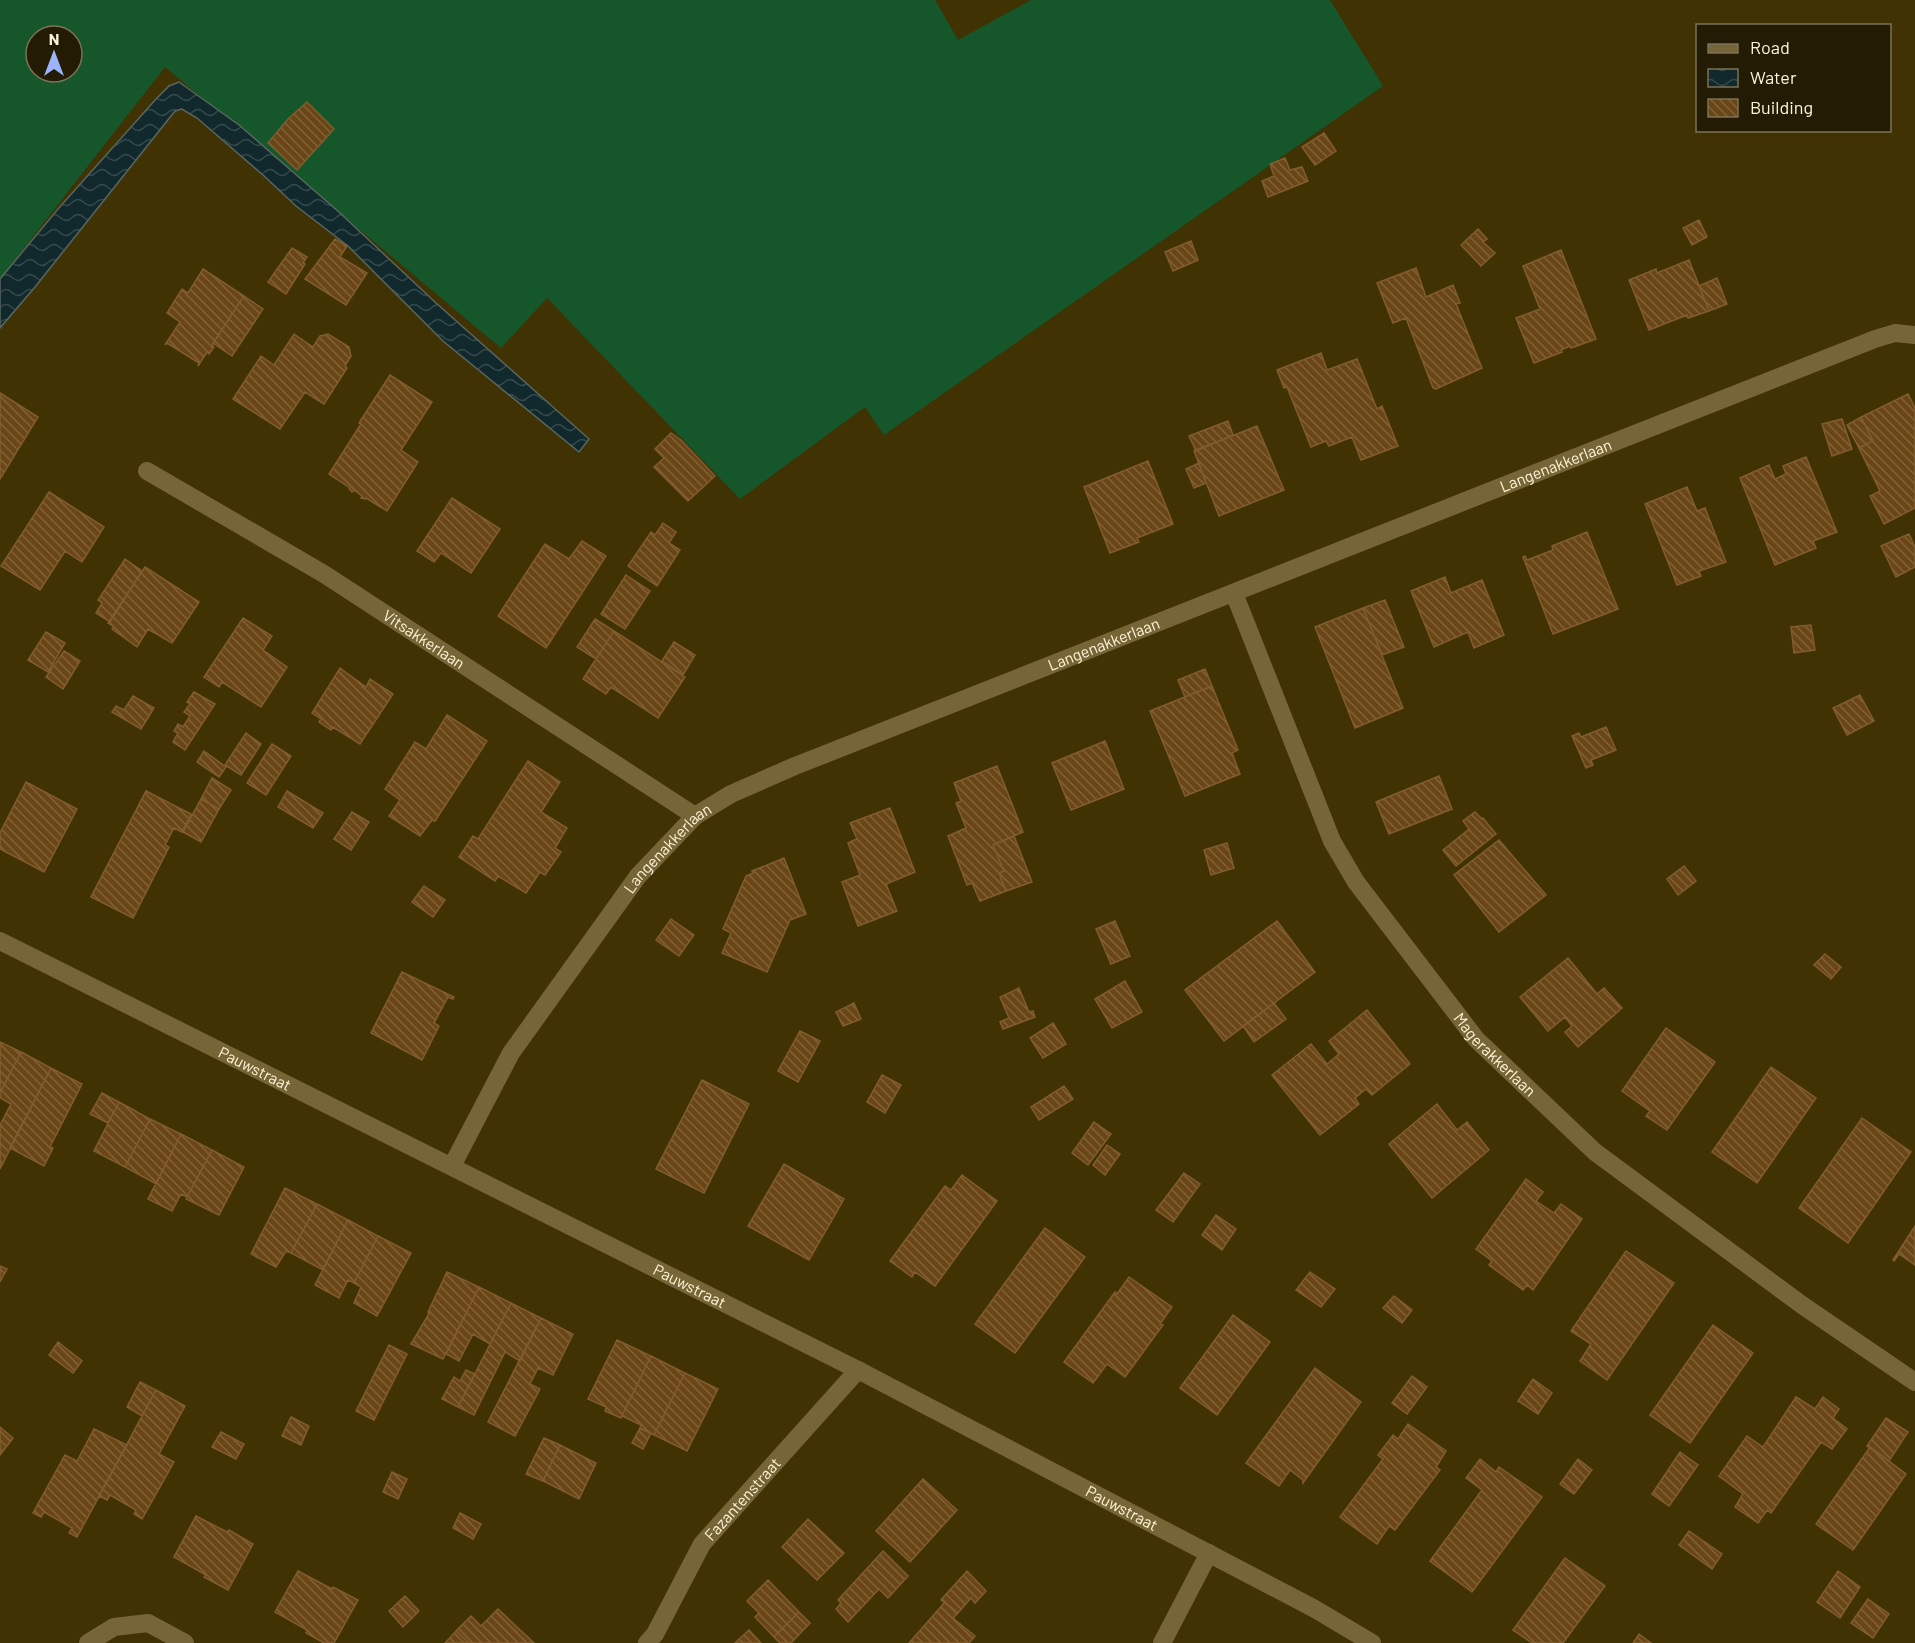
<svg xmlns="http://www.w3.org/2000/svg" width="1915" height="1643" viewBox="0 0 1915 1643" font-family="Barlow,sans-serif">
<defs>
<pattern id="water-waves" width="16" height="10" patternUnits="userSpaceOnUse" patternTransform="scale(1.5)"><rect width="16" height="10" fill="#11292d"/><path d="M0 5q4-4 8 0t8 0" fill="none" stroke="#35494b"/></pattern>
<pattern id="building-back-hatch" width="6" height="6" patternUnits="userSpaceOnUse" patternTransform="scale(1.5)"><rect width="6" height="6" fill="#6a4617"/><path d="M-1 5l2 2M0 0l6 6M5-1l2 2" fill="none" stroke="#806138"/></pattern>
</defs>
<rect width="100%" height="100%" fill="#413204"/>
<path fill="#15572a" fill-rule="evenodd" d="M0,0H935L958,40L1031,0H1330L1383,86L884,435L865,407L740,499L547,298L501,348L165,67L0,279ZM36,36H72V72H36Z"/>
<path fill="url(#water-waves)" stroke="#586660" stroke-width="1.5" d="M179,82L239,125L340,213L436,303L589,439L579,452L443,341L348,246L296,206L263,175L197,118L182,109L175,111L35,287L0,328V279L58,209L156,99L169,86Z"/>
<path fill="url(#building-back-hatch)" stroke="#815c2e" stroke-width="1.5" d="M307,102L334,129L297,170L268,143L288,119Z
M1324,133L1336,151L1315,165L1302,147Z
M1285,158L1290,170L1302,167L1308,181L1268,197L1262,181L1274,176L1270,164Z
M1699,220L1707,237L1692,245L1683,228Z
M1478,229L1487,239L1483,242L1495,253L1481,266L1461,245Z
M335,239L347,246L340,257L367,273L346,305L305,279Z
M1191,241L1198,260L1173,271L1165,252Z
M292,248L307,257L303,263L305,264L286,294L268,282Z
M1561,250L1596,339L1571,348L1570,346L1561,350L1562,352L1534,363L1516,318L1540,309L1523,266Z
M1689,260L1709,311L1688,318L1687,315L1649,330L1629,280L1656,269L1657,273Z
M1416,268L1426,297L1453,285L1460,303L1456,304L1482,368L1436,389L1433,388L1406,318L1393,323L1377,283Z
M203,269L244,296L212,345L214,347L209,354L207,352L198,366L199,363L167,343L165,345L180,322L167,313L182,289L188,293Z
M1717,278L1727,304L1709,311L1699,286Z
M244,296L263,309L232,356L213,343Z
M294,334L313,347L320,336L328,334L349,347L351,356L345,366L347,368L324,404L305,392L280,429L233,399L261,356L274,365Z
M1321,353L1327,370L1357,359L1377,409L1382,406L1398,446L1361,460L1352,437L1329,446L1326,441L1311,447L1287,387L1284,388L1277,370Z
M390,375L432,402L401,450L418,462L387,511L366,498L365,499L361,498L362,496L354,490L352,492L349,489L350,488L329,474L361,424L359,423Z
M0,393L38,417L0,479Z
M1908,394L1915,408V508L1884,524L1870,496L1880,491L1859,448L1873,441L1861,417Z
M1861,417L1873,441L1859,448L1847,425Z
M1842,419L1852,449L1832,456L1822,424Z
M1228,421L1233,435L1196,451L1189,436Z
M1257,426L1284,490L1219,516L1194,451Z
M671,433L681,440L715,476L688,501L654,467L664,458L655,449Z
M1806,457L1837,532L1813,541L1816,548L1775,565L1740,478L1769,465L1775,479L1786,474L1783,466Z
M1148,461L1173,524L1137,538L1139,542L1110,553L1084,487Z
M1199,463L1206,483L1194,488L1186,469Z
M1687,487L1697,511L1705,508L1726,562L1699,571L1701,576L1677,585L1645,504Z
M49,492L104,527L82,562L65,551L40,590L1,566Z
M452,498L500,529L471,573L441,553L434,562L417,551Z
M663,523L676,532L669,543L680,550L657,586L628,566L651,532L655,535Z
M1587,532L1618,609L1553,634L1523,557L1525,556L1527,560L1553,550L1552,546Z
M1909,534L1915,547V567L1896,577L1881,546Z
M582,541L606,556L546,648L498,616L545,544L569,559Z
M125,559L142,571L110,622L96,613L102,603L98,600Z
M145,567L199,602L172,643L148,629L137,647L112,629L114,627L108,623Z
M626,575L650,591L625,629L601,614Z
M1445,577L1451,593L1482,580L1504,635L1474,648L1468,632L1434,647L1411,591Z
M1385,600L1404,647L1382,655L1363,608Z
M1363,608L1403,708L1355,728L1315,627Z
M243,618L272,636L263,650L287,667L261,707L222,682L219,687L204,677Z
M595,619L614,631L596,659L577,647Z
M1811,625L1815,650L1794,653L1791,627Z
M614,631L685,677L658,718L611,687L606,694L583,679Z
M46,632L65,643L48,672L28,660Z
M674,642L695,655L683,675L662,661Z
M64,651L80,661L63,689L46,677Z
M340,668L366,687L370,679L393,694L360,744L333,727L331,730L319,722L321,719L312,713Z
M1205,669L1212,686L1185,697L1178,680Z
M1212,686L1238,750L1232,753L1240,774L1185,796L1150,711Z
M194,692L215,704L185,750L173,742L178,733L174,731L178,724L183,727L190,716L184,712L190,704L187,702Z
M1860,695L1874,721L1847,735L1833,708Z
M133,696L154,708L141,729L112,712L116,706L124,710Z
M447,715L487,741L435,821L432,820L420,836L389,816L400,800L385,789L415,742L426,749Z
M1606,727L1616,750L1591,760L1593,765L1586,768L1572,736L1579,733L1581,737Z
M246,733L261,744L241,775L225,765Z
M1105,741L1124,789L1071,810L1052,763Z
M272,744L291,756L266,795L247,783Z
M204,751L226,767L219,777L197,762Z
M528,761L560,782L541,812L567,828L555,848L561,852L545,875L540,872L526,893L498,876L495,881L459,857L473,836L478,839Z
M997,766L1023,832L993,845L1004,871L999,873L1006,891L980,901L972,883L967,885L948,836L966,828L956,803L961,801L954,783Z
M1439,776L1452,809L1389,834L1376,802Z
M212,778L231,790L219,809L201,799Z
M26,782L77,809L44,872L0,849V833Z
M146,791L191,814L182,832L174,828L165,845L169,847L133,918L91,897Z
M287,791L323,813L313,828L278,807Z
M201,799L219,809L201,842L183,832Z
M890,808L915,872L886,884L897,911L858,926L842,882L860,875L848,843L857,839L850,823Z
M352,812L369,822L351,850L334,839Z
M1475,812L1482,819L1483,818L1496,834L1456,866L1443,850L1469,829L1463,821Z
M1014,836L1032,882L1006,891L999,873L1004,871L993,845Z
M1499,840L1546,895L1499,932L1454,875Z
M1227,843L1234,868L1211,875L1204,850Z
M784,858L806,914L790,920L767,972L722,953L731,933L723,929L746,876L753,873L752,871Z
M1684,866L1696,881L1678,895L1667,879Z
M424,886L445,900L433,917L412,902Z
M671,919L694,935L679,956L656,940Z
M1115,921L1130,956L1111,964L1096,929Z
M1277,921L1315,972L1224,1041L1185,990Z
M1825,954L1841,967L1831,979L1814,965Z
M1568,958L1597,994L1604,988L1622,1008L1578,1047L1565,1032L1572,1026L1565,1017L1548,1031L1520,997Z
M402,972L454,997L453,999L448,997L434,1023L439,1026L422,1060L371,1033Z
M1125,981L1142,1012L1112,1028L1095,999Z
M1019,988L1029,1012L1033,1011L1035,1017L1003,1029L1000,1022L1009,1018L1000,997Z
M854,1003L861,1019L843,1026L836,1012Z
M1274,1003L1286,1019L1254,1042L1243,1026Z
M1367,1010L1410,1064L1372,1095L1366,1089L1355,1098L1359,1104L1320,1135L1272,1075L1311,1044L1327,1064L1339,1054L1329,1041Z
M1053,1023L1066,1044L1043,1058L1030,1038Z
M1666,1028L1715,1062L1667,1130L1646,1116L1650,1111L1622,1091Z
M800,1031L820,1041L798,1082L778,1071Z
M0,1042L21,1052L0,1093Z
M21,1052L51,1068L0,1169V1125L11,1104L0,1098V1093Z
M1771,1067L1816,1098L1757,1183L1712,1152Z
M51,1068L82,1084L50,1147L53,1148L44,1166L10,1148Z
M882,1075L901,1085L885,1113L867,1102Z
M702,1080L749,1104L704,1193L656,1169Z
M1064,1086L1073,1099L1039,1120L1031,1107Z
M102,1093L119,1102L108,1123L90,1114Z
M119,1102L150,1119L125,1167L94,1151Z
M1437,1104L1457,1130L1467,1122L1489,1150L1432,1198L1389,1144Z
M1862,1118L1911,1152L1848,1243L1799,1208Z
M150,1119L181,1134L156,1184L125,1167Z
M1094,1122L1111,1134L1088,1165L1072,1153Z
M181,1134L212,1150L187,1197L181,1194L172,1211L148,1199Z
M1107,1145L1120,1154L1105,1175L1093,1165Z
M212,1150L244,1167L219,1215L186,1199Z
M784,1164L844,1199L809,1260L748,1226Z
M1184,1173L1200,1184L1173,1222L1156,1210Z
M962,1175L997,1201L935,1286L915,1272L912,1277L890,1261L945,1186L951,1190Z
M1526,1179L1543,1192L1536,1201L1554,1213L1561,1204L1582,1219L1533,1290L1527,1285L1523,1290L1489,1265L1492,1261L1476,1249Z
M285,1188L317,1204L291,1253L286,1251L276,1267L251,1254Z
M317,1204L348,1220L323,1270L291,1253Z
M1216,1215L1236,1229L1222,1250L1202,1235Z
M348,1220L378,1236L354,1283L348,1280L339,1298L315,1285Z
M1915,1226V1265L1899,1254L1894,1261L1893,1260Z
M1045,1228L1085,1257L1015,1353L975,1324Z
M378,1236L411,1253L377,1316L354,1303L361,1287L354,1283Z
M1626,1251L1674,1283L1607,1380L1580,1361L1591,1344L1571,1331Z
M0,1266L7,1269L0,1282Z
M447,1272L479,1287L443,1359L411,1344L430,1312H428Z
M1310,1272L1335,1289L1321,1307L1296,1290Z
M1129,1277L1172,1307L1160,1324L1163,1325L1125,1377L1107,1364L1093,1383L1064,1362L1115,1292L1117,1294Z
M479,1287L511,1303L490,1344L473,1334L459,1361L446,1354Z
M1394,1296L1412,1310L1402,1323L1383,1308Z
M511,1303L541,1318L520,1361L505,1352L474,1415L458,1407Z
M1233,1315L1270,1342L1217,1415L1180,1388Z
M541,1318L573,1334L553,1375L538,1368L530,1384L540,1389L515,1436L488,1422Z
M1713,1325L1753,1353L1690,1443L1650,1415Z
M617,1340L651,1356L621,1418L605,1411L606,1407L588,1399Z
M58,1342L82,1361L73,1373L49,1355Z
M389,1345L407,1354L374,1420L356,1411Z
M651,1356L685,1373L654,1435L640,1428L641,1425L622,1416Z
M1315,1368L1361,1402L1303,1483V1480L1290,1470L1279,1486L1246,1463Z
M466,1370L475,1374L458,1407L442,1399L454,1377L460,1381Z
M685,1373L718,1389L687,1451L654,1435Z
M1412,1376L1427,1387L1407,1414L1392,1403Z
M1533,1379L1552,1393L1538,1414L1518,1401Z
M140,1382L156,1390L142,1416L127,1407Z
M156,1390L185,1406L159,1454L174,1462L142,1519L134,1514L136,1510L110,1495L107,1500L99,1496Z
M1796,1397L1815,1409L1823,1397L1839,1409L1833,1418L1847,1429L1832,1449L1821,1442L1771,1513L1767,1510L1758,1523L1735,1507L1743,1494L1719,1476L1747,1436L1763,1447Z
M291,1417L309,1426L301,1445L282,1436Z
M1886,1418L1908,1432L1889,1461L1867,1446Z
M1408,1424L1446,1451L1436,1467L1440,1470L1395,1530L1389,1526L1377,1544L1340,1517L1383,1459L1378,1455L1393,1435L1398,1439Z
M0,1427L13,1438L0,1455Z
M640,1428L651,1433L643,1449L632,1443Z
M94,1429L127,1445L77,1537L69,1533L72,1528L44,1512L41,1517L33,1513L65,1455L77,1461Z
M221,1432L244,1444L236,1459L212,1447Z
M544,1438L560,1445L543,1481L526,1474Z
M560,1445L596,1463L579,1499L543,1481Z
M1870,1447L1906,1474L1853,1550L1816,1524Z
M1680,1452L1698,1465L1669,1506L1652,1494Z
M1480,1459L1496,1472L1499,1467L1542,1497L1472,1592L1430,1561L1482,1490L1466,1478Z
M1578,1459L1592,1470L1574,1494L1560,1484Z
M392,1472L407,1479L398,1499L383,1492Z
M923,1479L957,1510L910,1562L876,1531Z
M460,1513L481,1524L473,1539L453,1528Z
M196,1516L227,1532L229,1530L253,1544L228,1590L204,1577L206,1575L174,1557Z
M808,1519L844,1553L817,1580L782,1547Z
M1689,1531L1722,1554L1712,1569L1679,1545Z
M883,1551L908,1576L888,1598L879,1589L848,1622L836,1609L841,1603L838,1600Z
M1565,1558L1605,1586L1563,1643H1532L1513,1630Z
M298,1571L332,1589L333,1587L358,1600L334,1643H324L306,1633L307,1630L275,1612Z
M967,1571L986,1591L975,1603L971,1598L958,1613L941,1600Z
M1838,1571L1860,1587L1840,1618L1817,1602Z
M768,1580L799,1612L774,1637L755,1617L759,1613L747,1601Z
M405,1596L419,1611L403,1627L389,1611Z
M1868,1599L1889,1614L1873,1638L1851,1623Z
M945,1602L958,1613L953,1618L975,1636L969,1643H909Z
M498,1609L534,1643H469L456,1631L471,1616L481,1626Z
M799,1612L810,1623L791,1643H780L774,1637Z
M749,1630L761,1643H735Z
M456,1631L469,1643H445Z
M1639,1634L1651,1643H1633Z"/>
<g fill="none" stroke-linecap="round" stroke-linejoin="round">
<g stroke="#766536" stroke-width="18">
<path id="s1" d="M147,471L324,574L695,816"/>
<path id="s2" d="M1234,593L1332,841L1356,882L1476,1039L1595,1152L1802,1305L1915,1382"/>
<path id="s3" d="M0,941L858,1370L1315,1609L1372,1643"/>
<path id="s4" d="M452,1166L511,1053L638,876L695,816L731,794L795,766L1875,339L1895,333L1915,335"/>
<path d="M88,1643L114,1627L148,1623L185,1643"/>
<path id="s5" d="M647,1643L655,1634L702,1544L858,1370"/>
<path d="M1162,1643L1209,1553"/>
</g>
</g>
<g text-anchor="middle" stroke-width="4.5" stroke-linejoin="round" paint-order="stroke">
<g font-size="16" fill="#fff4d7" stroke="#231b04">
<text dy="6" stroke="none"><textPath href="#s4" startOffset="1358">Langenakkerlaan</textPath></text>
<text dy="6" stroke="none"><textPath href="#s1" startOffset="324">Vitsakkerlaan</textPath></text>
<text dy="6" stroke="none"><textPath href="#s4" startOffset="872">Langenakkerlaan</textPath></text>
<text dy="6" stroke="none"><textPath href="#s4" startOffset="386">Langenakkerlaan</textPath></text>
<text dy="6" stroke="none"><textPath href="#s2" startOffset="536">Magerakkerlaan</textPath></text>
<text dy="6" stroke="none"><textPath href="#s3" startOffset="285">Pauwstraat</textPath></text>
<text dy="6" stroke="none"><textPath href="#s3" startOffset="771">Pauwstraat</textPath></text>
<text dy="6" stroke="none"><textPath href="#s5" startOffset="174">Fazantenstraat</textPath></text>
<text dy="6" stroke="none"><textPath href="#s3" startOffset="1257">Pauwstraat</textPath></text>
</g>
</g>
<rect x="1696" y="24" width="195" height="108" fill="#231b04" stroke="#7b7258" stroke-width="1.5"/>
<rect x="1708" y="44" width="30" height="9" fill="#766536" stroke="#7b7258" stroke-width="1.5"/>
<text x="1750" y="54" font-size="18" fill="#fff4d7">Road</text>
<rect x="1708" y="69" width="30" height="18" fill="url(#water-waves)" stroke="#7b7258" stroke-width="1.5"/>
<text x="1750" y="84" font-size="18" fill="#fff4d7">Water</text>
<rect x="1708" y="99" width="30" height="18" fill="url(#building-back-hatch)" stroke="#7b7258" stroke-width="1.5"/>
<text x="1750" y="114" font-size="18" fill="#fff4d7">Building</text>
<g transform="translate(54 54)"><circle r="28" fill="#231b04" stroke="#7b7258" stroke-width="1.5"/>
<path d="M0-4.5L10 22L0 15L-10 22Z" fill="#9cb4fd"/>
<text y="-9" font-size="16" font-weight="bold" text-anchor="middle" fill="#fff4d7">N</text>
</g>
</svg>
